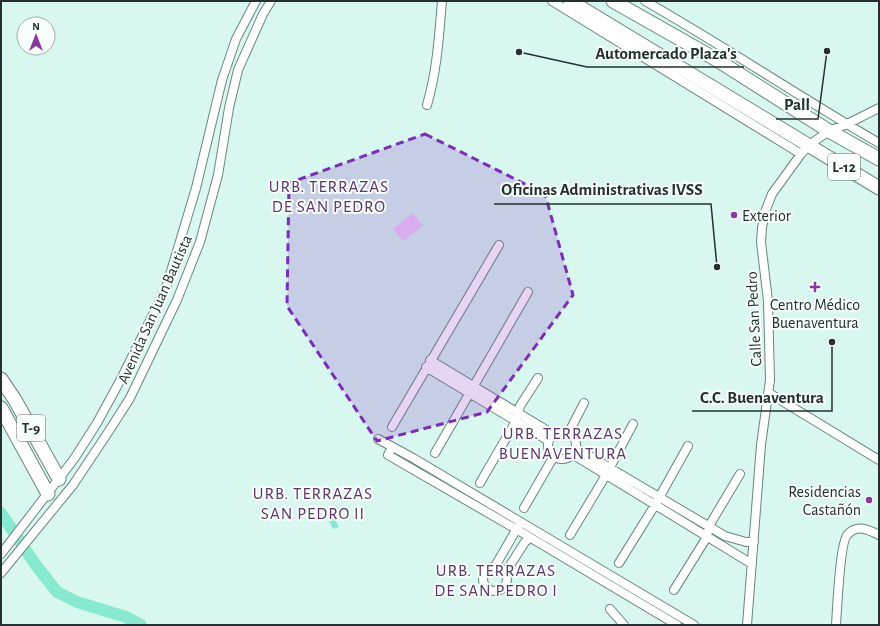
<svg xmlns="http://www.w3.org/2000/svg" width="880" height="626" viewBox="0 0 880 626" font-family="'Alegreya Sans',sans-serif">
<rect width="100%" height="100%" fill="#d8f7ee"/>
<path fill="#f0ccfc" d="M413,213L423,226L403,241L393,229Z"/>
<path fill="#87e9d0" d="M338,507L340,513L335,515L334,517L339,527L333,529L326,514L323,512L325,510L328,511Z"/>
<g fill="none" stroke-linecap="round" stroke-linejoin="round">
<path stroke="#87e9d0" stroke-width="12" d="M1,513L35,564L57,592L77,602L126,617L141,625"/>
<defs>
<path id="minor" d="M552,1L801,154
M645,1C724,46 800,97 879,143
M427,105C437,71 439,36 442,1
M430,360L553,434
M426,367L549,441
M769,393L879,460
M392,427L499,245
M548 445a14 14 0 1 1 28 0a14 14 0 1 1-28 0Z
M569,432L584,403
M378,439L413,458L694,625
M392,447L388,455L516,529L677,625
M576,448L725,536L746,542H754
M435,453L528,292
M572,454L752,564
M480,483L516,421L520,406L538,378
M524,508L554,456
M570,535L606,475L633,424
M1,554L74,459L97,423L121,379L166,288L196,188L222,80L236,39L256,1
M619,563L655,505L688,446
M483 579a12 12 0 1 1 24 0a12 12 0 1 1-24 0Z
M494,568L519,525
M1,573L73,485L109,431L130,398L177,300L200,242L218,175L229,108L238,70L263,14L271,1
M505,573L525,542L530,538
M674,590L707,537L709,526L740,474
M610,609L624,625
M747,625L761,445L770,380L768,301L761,242L762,228L765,212L772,194L801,154L809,145L829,131L847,124L879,108
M836,625C837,611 840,540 848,534C858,524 869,530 879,535"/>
<path id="trunk" d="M570,1L879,188
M613,1L717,60L829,131L879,159
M1,379L15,400L59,479
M1,408L48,494"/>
</defs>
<use href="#minor" stroke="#69867e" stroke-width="10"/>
<use href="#trunk" stroke="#69867e" stroke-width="15"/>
<use href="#minor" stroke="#fff" stroke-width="8"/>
<use href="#trunk" stroke="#fff" stroke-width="13"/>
</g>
<path fill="#7b2cbf" fill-opacity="0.2" stroke="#7b2cbf" stroke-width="3" stroke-dasharray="8 5" stroke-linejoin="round" d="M425,134L545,194L573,295L487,412L377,441L287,306L289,183Z"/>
<g fill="#8a36a4" stroke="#f7fefc" stroke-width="1.5">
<circle cx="734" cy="215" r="4"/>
<path d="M813 281h4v4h4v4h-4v4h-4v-4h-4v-4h4z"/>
<circle cx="869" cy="500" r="4"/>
</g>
<g text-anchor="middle" stroke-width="4" stroke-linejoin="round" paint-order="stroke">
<g fill="#f7fefc" stroke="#646e6c" stroke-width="1">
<rect x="828" y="154" width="32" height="26" rx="3"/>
<rect x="17" y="415" width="28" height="26" rx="3"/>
</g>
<g font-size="15" font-weight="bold" fill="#25312e">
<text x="844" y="172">L-12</text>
<text x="31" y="433">T-9</text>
</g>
<g font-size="16" fill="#25312e" stroke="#f7fefc" text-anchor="start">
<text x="742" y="221">Exterior</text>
<text x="815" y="310" text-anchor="middle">Centro Médico<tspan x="815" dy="18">Buenaventura</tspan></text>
<text x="861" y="497" text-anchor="end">Residencias<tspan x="861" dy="18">Castañón</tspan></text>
</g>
<g font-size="16" fill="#25312e" stroke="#f7fefc">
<text transform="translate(154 309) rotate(-66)" y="6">Avenida San Juan Bautista</text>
<text transform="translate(753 319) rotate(-93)" y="6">Calle San Pedro</text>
</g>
<g font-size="17" letter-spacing="1" fill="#5d356b" stroke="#f7fefc">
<text x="329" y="192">URB. TERRAZAS<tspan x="329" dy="20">DE SAN PEDRO</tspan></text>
<text x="563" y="439">URB. TERRAZAS<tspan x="563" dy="20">BUENAVENTURA</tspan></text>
<text x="313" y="499">URB. TERRAZAS<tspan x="313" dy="20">SAN PEDRO II</tspan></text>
<text x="496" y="576">URB. TERRAZAS<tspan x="496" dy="20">DE SAN PEDRO I</tspan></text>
</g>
</g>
<path fill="none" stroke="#25312e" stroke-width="1.5" d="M519 52L587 67H744M827 51L818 119H776M717 267L711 204H494M832 342L832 411H692"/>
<g fill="#25312e" stroke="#f7fefc" stroke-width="1.5">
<circle cx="519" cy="52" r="4"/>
<circle cx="827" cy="51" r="4"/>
<circle cx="717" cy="267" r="4"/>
<circle cx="832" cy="342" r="4"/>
</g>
<g font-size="17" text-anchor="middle" font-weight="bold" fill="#25312e" stroke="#f7fefc" stroke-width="4" stroke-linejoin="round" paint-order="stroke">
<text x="666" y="59">Automercado Plaza's</text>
<text x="797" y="110">Pall</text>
<text x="602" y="195">Oficinas Administrativas IVSS</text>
<text x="762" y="403">C.C. Buenaventura</text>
</g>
<rect width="880" height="626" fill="none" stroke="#25312e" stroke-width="4"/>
<g transform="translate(36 36)"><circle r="19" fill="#f7fefc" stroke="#a3acaa"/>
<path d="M0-3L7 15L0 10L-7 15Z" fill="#8a36a4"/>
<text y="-6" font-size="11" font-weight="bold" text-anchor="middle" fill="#25312e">N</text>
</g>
</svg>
